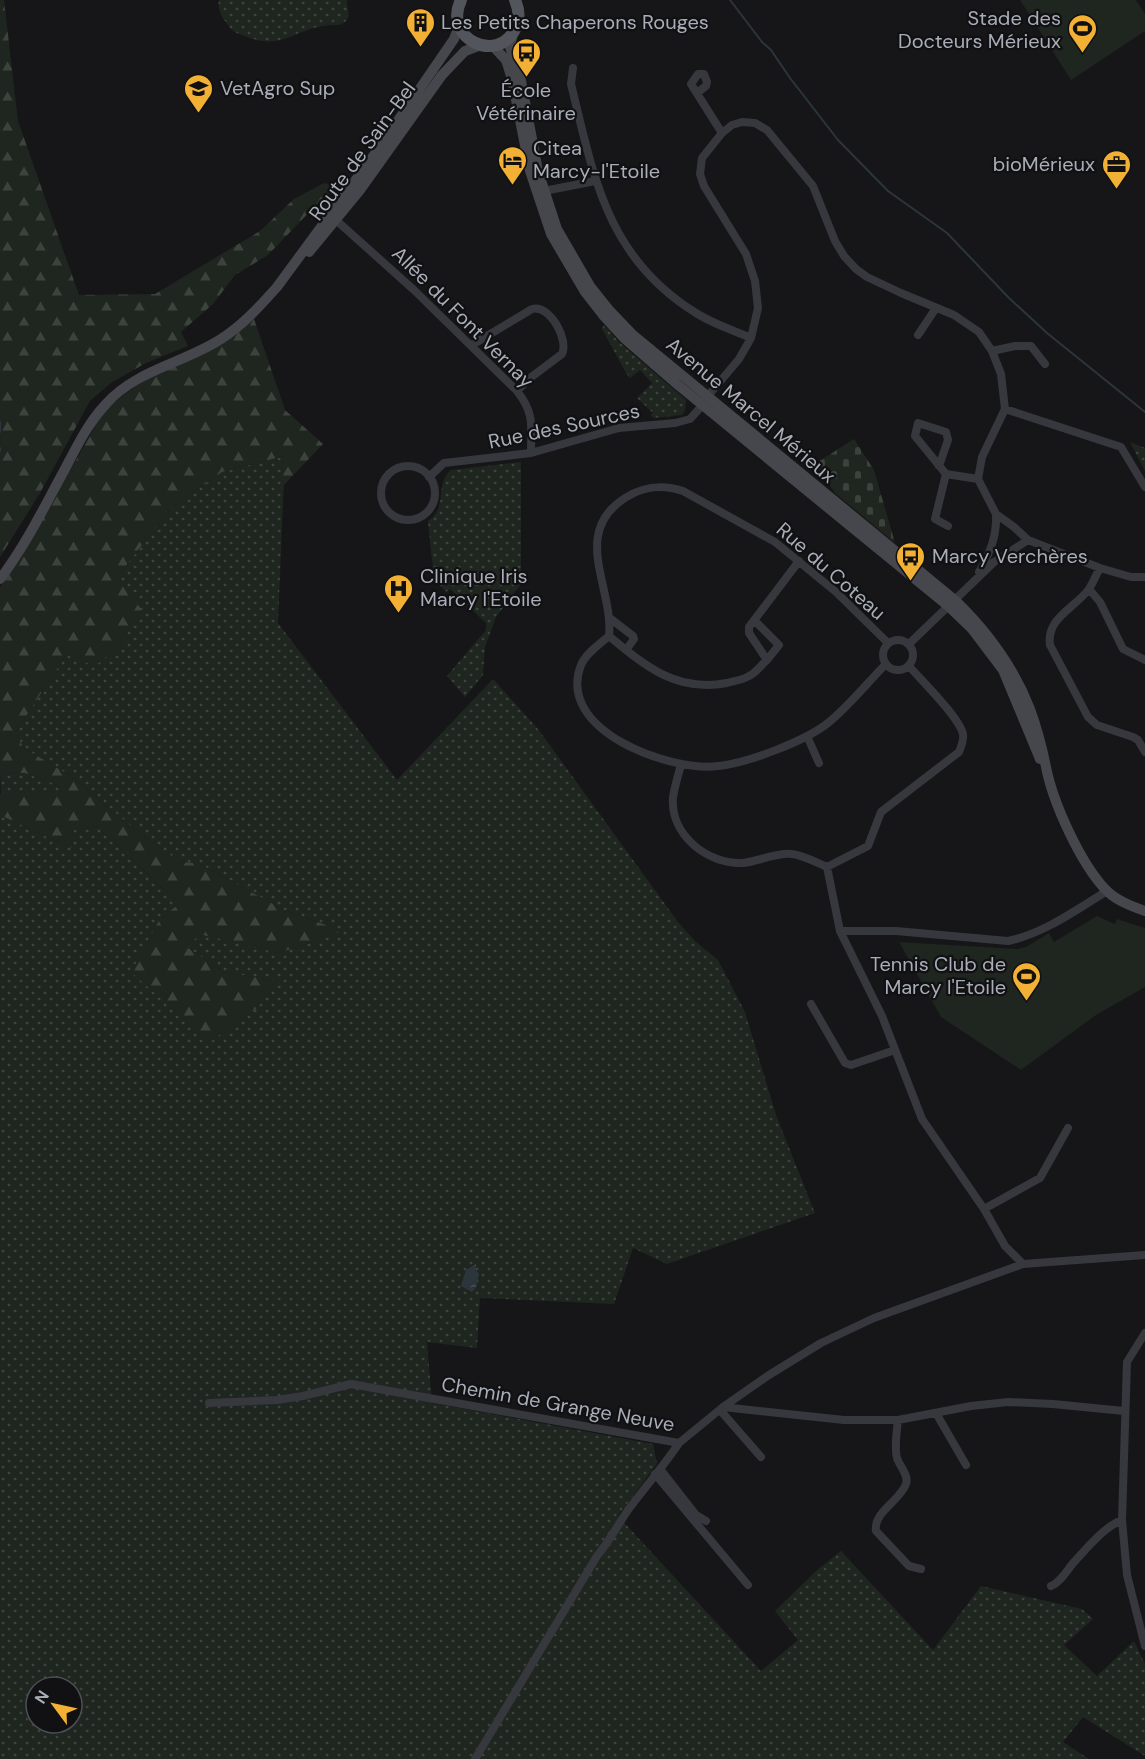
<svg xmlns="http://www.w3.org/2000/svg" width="1145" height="1759" viewBox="0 0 1145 1759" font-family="'DM Sans',sans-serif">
<defs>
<pattern id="grass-dots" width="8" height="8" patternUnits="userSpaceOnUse" patternTransform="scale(1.5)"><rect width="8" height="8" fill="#1e261f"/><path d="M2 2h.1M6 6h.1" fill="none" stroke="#3c433d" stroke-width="1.8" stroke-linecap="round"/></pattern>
<pattern id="forest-firs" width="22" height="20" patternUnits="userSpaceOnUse" patternTransform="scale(1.5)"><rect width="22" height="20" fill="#1e261f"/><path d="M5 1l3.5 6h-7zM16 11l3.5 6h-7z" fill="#3c433d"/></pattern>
<pattern id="cemetery-stones" width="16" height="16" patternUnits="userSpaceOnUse" patternTransform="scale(1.5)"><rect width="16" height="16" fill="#1e261f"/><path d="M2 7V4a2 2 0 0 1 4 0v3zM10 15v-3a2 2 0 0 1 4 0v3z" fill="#3c433d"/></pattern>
<pattern id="water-ripples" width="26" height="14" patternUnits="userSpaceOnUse" patternTransform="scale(1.5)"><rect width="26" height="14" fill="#2c353c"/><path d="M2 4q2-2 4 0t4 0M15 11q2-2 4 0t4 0" fill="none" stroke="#485056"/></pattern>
</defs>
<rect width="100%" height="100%" fill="#161618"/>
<path fill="url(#grass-dots)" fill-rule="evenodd" d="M219,0H347C346,5 350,13 348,18C343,28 331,24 323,26C292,31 282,50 247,37C239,34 232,32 228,25C222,17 217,10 219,0Z
M604,325L619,342L686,400L685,410L682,415L653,418L651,415L653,413L637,398L652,383L640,370L630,378L626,373L602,329Z
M1130,442L1145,448V471Z
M285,456L278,623L397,780L493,679L538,729L678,922L695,941L718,960L745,1012L776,1115L815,1213L667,1264L633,1248L614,1304L480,1298L477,1348L427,1342L432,1403L653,1444L657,1464L618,1516L761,1671L798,1640L775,1611L816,1571L841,1551L933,1650L981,1586L1082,1609L1093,1619L1064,1645L1097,1676L1134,1641L1145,1664V1756L1083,1717L1063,1742L1089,1759H0V815L71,848L69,831L96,826L180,904L132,972L276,981L224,972L188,948L199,933L279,953L342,931L286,911L198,863L180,862L138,832L74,778L24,748L15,733L117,577L172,507L222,472ZM36,1687H72V1723H36Z
M521,462V584L496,617L485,647L483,675L465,697L447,676L486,630V623L450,589L446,592L434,579L428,521C449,507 434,484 451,470Z
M0,772L25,773L58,785L60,794L1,795Z"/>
<path fill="url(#forest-firs)" d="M0,0H4L18,121L79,295L155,294L260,231L294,199L324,183L338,186L318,203L268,255L235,275L213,304L181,332L188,346L146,363L112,382L90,401L40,493L0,557Z
M254,319L285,410L323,444L283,486L284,456L222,472L172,507L117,577L141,609L121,645L95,666L66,655L15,733L24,748L74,778L138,832L180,862L198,863L286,911L343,931L279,953L199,934L188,948L224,972L277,981L257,1008L210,1042L131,972L161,917L180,904L96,826L70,831L71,848L0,815V794H60L58,785L25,773L0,772V587L21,558L103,412C147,373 203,347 254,319Z"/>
<path fill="url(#cemetery-stones)" d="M854,439L874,470L895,543L835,493L815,464Z"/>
<path fill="#1e261f" d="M1020,0H1136L1145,14V31L1071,80Z
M1097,916L1115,924L1117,919L1145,928V987L1096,1015L1021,1070L941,1017L899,942L1017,949L1026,947L1049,933L1054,942Z"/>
<path fill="url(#water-ripples)" d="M476,1264V1270L479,1274L476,1287L472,1292L461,1286L466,1270Z"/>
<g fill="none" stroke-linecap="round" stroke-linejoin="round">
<path stroke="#2c353c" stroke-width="2" d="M730,0L762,42L771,50L790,78L838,140L888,191L947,233L1009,298L1047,333L1145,412
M0,422V432
M0,448V451"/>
<path stroke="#37383d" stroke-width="8" d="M573,68L571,84C594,178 607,258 696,313C713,324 733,330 751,338
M697,93L706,86L707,82L704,74H698L691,84L722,133
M544,191L595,181
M336,216L337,221L414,290L517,391C535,414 531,426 531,453
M918,335L936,308
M472,345L532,309C550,304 569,340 562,354L530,378L517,391
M992,351L1015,346H1031L1045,364
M1005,409L1121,447L1145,487
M939,466L948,440L946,432L918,423L915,436L946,474L978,479
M381 493a27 27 0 1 1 54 0a27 27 0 1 1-54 0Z
M946,474L935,519L948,526
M429,477L444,463L531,453L619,428L675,423L690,419L699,409L707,397L739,359L751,338L758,308L755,281L746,254L704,186L700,174L702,158L722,133L732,125L742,122L755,123L767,130L813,186L835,241L844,256L856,269L867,277L901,293L954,315L979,332L992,351L1001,374L1005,409L982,457L978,479L996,514L1014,527L1028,540L1100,568L1131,577H1145
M1100,568C1096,575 1093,583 1089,589C1075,608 1046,618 1050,645L1088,717L1097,725L1133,737L1138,740L1145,752
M979,572C990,553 997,536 996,514
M1089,589L1100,602L1123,649L1145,660
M611,619L633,636L634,639L626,650
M754,620L779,645L767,660
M609,636C614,588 570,533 625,498C644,486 662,484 683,491L775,542L836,592L888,643
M609,636C600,644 586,653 581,665C555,731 671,772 718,766C748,763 805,741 828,723C849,706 867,683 886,664
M609,636C645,666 677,693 727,683C734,681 743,680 749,676C756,673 761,665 767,660L749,633V627L799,561
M883 655a15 15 0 1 1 30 0a15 15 0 1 1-30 0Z
M909,644L994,562L1028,540
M909,666C921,680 959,717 963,734C964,740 961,747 959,752L881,812L868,846L827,867L840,931L882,1016L922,1119L984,1209L1005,1246L1023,1264
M807,736L819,763
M681,765C678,775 675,786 673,797C670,835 707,864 742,863C758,862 776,852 792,854C803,855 817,863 827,867
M840,931H896L1008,941C1043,934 1076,910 1107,891
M811,1004L845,1063L851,1065L895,1050
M984,1209L1040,1178L1068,1128
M1145,1333L1127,1362L1122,1520L1127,1575L1145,1646
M209,1403L277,1400L303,1396L351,1384L679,1443L723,1407L769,1375L821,1343L874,1318L1023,1264L1145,1255
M723,1407L844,1420H898L971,1406L1008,1402L1053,1404L1124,1411
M720,1410L761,1457
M936,1413L966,1465
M898,1420C897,1431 894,1447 897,1458C900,1467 909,1475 906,1484C900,1501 873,1512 876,1531L909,1566L921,1569
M660,1469L696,1515L706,1521
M655,1474L748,1585
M1051,1586C1061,1582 1067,1570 1074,1562C1088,1547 1104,1527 1122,1520
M475,1759L597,1556C609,1542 617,1526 628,1510C645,1487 663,1467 679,1443"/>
<path stroke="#45474d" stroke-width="10" d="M513,33L510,47L520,75L538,171L557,229L590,286L610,311L632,334L956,601C987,631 1014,668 1030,709C1037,728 1042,747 1046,767C1053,803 1080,862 1105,889C1115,900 1131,906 1145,911
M493,46L506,60L512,79L530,171L551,234L585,292L603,315L625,339L678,385L948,606L972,629L1003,670L1040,759
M309,252L360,190L442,75L465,51L481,45
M0,579C26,545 44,507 65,469C77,446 88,423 106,404C136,370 184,363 221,339C243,325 260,306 277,287L377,151L454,39L459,26"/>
<path stroke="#53555c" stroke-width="12" d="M461,0C442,39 499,66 516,27C520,18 519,9 515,0"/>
</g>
<defs>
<symbol id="building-pin" viewBox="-11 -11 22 30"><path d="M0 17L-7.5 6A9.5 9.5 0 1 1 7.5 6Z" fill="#f2b134" stroke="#111113"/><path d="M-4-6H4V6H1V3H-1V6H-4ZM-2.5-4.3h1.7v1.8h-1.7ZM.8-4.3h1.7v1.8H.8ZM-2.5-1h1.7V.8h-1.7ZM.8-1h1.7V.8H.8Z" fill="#111"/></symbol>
<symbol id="stadium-pin" viewBox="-11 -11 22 30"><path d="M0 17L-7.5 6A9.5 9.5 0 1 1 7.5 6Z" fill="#f2b134" stroke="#111113"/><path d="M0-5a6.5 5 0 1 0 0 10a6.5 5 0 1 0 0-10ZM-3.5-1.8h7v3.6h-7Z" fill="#111"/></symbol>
<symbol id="bus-pin" viewBox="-11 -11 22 30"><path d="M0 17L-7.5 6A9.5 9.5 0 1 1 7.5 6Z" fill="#f2b134" stroke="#111113"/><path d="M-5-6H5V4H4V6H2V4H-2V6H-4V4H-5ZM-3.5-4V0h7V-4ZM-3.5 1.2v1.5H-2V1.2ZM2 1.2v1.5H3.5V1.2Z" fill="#111"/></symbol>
<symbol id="university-pin" viewBox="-11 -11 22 30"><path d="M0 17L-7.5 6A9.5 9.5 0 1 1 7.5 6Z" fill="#f2b134" stroke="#111113"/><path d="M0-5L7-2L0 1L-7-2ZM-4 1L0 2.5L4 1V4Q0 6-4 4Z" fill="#111"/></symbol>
<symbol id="hotel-pin" viewBox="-11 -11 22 30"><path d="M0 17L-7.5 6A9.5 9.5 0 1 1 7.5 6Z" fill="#f2b134" stroke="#111113"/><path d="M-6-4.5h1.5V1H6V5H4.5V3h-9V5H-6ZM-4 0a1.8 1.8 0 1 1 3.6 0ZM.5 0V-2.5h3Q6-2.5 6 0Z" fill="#111"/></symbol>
<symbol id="office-pin" viewBox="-11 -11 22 30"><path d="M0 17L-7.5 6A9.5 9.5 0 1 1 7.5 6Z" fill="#f2b134" stroke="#111113"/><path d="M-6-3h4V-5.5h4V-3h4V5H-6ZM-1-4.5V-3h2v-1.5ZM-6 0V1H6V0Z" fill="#111"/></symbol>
<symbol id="hospital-pin" viewBox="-11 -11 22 30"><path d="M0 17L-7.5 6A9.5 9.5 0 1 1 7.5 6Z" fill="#f2b134" stroke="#111113"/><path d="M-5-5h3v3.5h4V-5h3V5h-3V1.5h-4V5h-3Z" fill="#111"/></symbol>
</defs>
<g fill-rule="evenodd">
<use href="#building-pin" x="404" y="6" width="33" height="45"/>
<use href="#stadium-pin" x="1066" y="12" width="33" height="45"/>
<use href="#bus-pin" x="510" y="36" width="33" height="45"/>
<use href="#university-pin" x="182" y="72" width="33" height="45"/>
<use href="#hotel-pin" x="496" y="144" width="33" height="45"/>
<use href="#office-pin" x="1100" y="148" width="33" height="45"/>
<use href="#bus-pin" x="894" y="540" width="33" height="45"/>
<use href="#hospital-pin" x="382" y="572" width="33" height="45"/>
<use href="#stadium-pin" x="1010" y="960" width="33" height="45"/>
</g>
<g text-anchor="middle" stroke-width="4.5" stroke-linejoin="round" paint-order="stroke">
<g font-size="20" fill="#a8adb8" stroke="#111113" text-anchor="start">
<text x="1061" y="25" text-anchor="end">Stade des<tspan x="1061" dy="23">Docteurs Mérieux</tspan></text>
<text x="441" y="29">Les Petits Chaperons Rouges</text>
<text x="220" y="95">VetAgro Sup</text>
<text x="526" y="97" text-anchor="middle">École<tspan x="526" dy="23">Vétérinaire</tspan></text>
<text x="533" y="155">Citea<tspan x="533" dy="23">Marcy-l'Etoile</tspan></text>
<text x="1095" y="171" text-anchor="end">bioMérieux</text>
<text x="932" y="563">Marcy Verchères</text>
<text x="420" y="583">Clinique Iris<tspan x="420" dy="23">Marcy l'Etoile</tspan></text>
<text x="1006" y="971" text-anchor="end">Tennis Club de<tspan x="1006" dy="23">Marcy l'Etoile</tspan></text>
</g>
<g font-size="20" fill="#a8adb8" stroke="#111113">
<text transform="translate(362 151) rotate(-54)" y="7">Route de Sain-Bel</text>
<text transform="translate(463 317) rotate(45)" y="7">Allée du Font Vernay</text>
<text transform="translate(751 410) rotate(40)" y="7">Avenue Marcel Mérieux</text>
<text transform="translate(564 426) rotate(-12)" y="7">Rue des Sources</text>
<text transform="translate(831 571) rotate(41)" y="7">Rue du Coteau</text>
<text transform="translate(558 1404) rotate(10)" y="7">Chemin de Grange Neuve</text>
</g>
</g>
<g transform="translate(54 1705) rotate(303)"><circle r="28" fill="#111113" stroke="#4d4f55" stroke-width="1.5"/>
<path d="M0-4.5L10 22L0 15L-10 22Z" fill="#f2b134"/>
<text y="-9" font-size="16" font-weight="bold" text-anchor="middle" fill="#a8adb8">N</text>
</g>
</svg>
